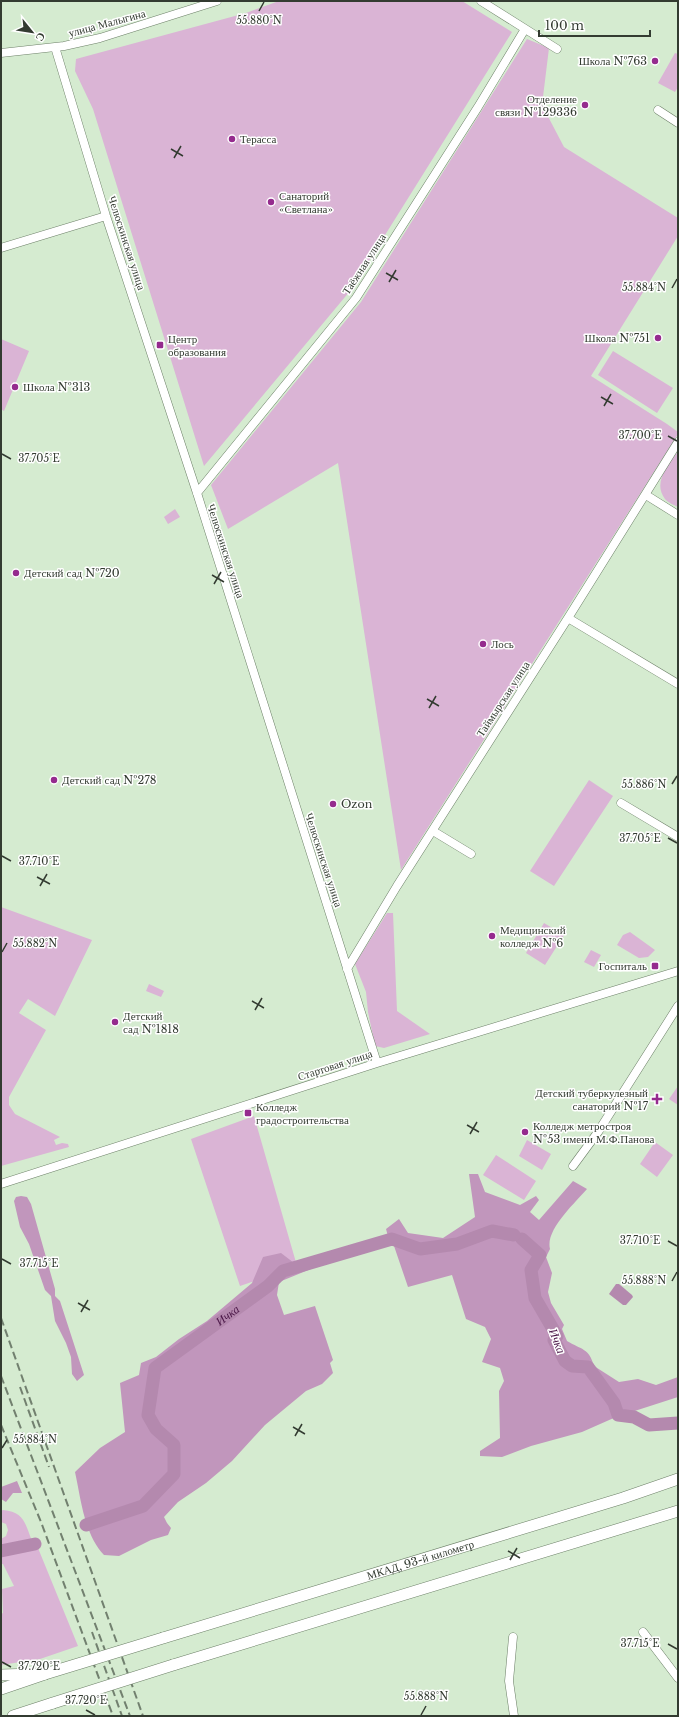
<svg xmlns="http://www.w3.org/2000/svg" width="679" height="1717" viewBox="0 0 679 1717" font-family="'Libre Baskerville',serif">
<rect width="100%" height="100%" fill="#d5ebd0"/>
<path fill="#dab4d5" d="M279,1H462L512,32L350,291L204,466L93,109L75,71L76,59L246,13Z
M527,39L549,48L542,105L564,147L678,218V236L591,376L667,424L678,432V434L401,870L338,463L228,529L211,485L361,302Z
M675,53L678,54V87L675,92L658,83Z
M1,339L29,351L4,411L1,409Z
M613,351L673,388L657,413L598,375Z
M678,451V507C674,505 667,502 665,499C652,482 669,465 678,451Z
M175,509L180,517L168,524L164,517Z
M589,780L613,796L554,886L530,871Z
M1,907L92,940L55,1016L28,999L19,1013L46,1030L9,1097V1105L15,1114L60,1137L54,1140L56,1145L62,1143L68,1144L69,1147L1,1166Z
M387,913H393L397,1011L430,1034L384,1048L375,1046L368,1012L366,992L355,964Z
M544,923L564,935L545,965L526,953Z
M630,932L655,950L648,957L639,958L617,945L623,935Z
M591,950L601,955L594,967L584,962Z
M149,984L164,991L161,997L146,991Z
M678,1086V1105L669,1099Z
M254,1116L297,1266L240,1286L191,1139Z
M527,1140L551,1154L542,1170L519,1156Z
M655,1142L673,1155L657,1177L640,1164Z
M496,1155L536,1181L524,1200L483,1175Z
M3,1510C24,1512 25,1523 32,1541L11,1547L1,1548V1539L6,1536L8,1530L6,1524L1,1522V1511Z
M35,1544L38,1548L78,1646L40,1659L1,1665V1614L3,1613L2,1589L14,1586L3,1564H1V1555L10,1550Z"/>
<path fill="#c196bc" d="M469,1174H478L485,1192L520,1205L536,1196L539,1200L530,1212L539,1220L573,1181L587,1189C575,1203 545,1230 550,1249L546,1257L552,1273L548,1292L551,1303L564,1325L562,1329L567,1341C582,1350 589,1348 594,1366L619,1382L638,1379L656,1385L678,1377V1397L616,1417L582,1432L531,1446L502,1457L480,1456V1451L500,1438L499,1391L504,1381L500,1368L482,1362L491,1339L485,1327L466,1319L452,1275L408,1287L393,1243L323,1264L279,1282L277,1295L284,1315L315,1306L333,1360L330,1363L333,1373L322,1384L306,1391L265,1425L232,1461L206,1483L178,1502L164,1517L167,1523L171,1528L168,1535L151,1540L119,1556L104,1555C84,1534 81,1499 75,1472L100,1448L125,1432L120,1383L139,1375L141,1363L156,1357L179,1339L207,1321L252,1283L263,1257L281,1253L298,1266L389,1240L386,1229L399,1219L408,1233L443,1238L475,1217Z
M21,1196L27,1197L31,1204L55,1289V1296L60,1301L84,1375L77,1381L72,1374L71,1357L66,1343L55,1321L51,1296L45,1290L29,1244L20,1227L14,1201L16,1197Z
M17,1481L22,1493H13L6,1502L1,1499V1487Z"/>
<path fill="#b489ae" d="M616,1284H619L632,1295L633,1297L626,1305H623L609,1294Z"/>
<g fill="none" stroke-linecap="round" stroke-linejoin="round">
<path stroke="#b489ae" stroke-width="2" d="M1,1555L10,1550"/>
<g stroke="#b489ae" stroke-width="13">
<path d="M522,1239L540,1255L531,1270L535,1298L557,1336L554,1340L565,1361L572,1366L588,1367L614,1403L618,1415L634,1417L649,1425L678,1423"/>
<path id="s1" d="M86,1525L143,1506L174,1474V1445L156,1429L148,1415L155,1368L268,1286L283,1271L392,1239L420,1249L457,1244L492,1231L514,1235"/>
<path d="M1,1551L35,1544"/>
</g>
<defs>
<path id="minor" d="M481,1L557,49
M55,47L106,216L197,493L377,1063
M1,53L64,46L100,38L217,1
M658,110L678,123
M1,248L106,216
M197,493L356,298L478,107L525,29
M646,495L678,515
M568,618L678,684
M621,803L678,837
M433,831L471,854
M347,969L397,886L568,618L678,442
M573,1166L598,1132L678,1006
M1,1184L377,1063L678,971
M643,1632L678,1678
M513,1637L509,1681L514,1716"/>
<g id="highway">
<path id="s2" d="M163,1638L623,1498L678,1479"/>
<path d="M173,1665L678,1511"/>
<path d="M1,1675L35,1674"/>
<path d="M1,1689L45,1674"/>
<path d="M13,1716L53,1703"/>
</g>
</defs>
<use href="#minor" stroke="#6d8068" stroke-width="9"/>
<use href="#highway" stroke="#6d8068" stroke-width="12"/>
<use href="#minor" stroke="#fff" stroke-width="8"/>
<use href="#highway" stroke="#fff" stroke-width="11"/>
<path stroke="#72806f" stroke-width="2" stroke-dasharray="8 4" stroke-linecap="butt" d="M1,1318L143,1716
M1,1376L130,1716
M20,1387L49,1467
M1,1425L41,1522L113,1716
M92,1632L122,1716"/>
<defs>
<path id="highway-bridge" d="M45,1674L163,1638
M53,1703L173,1665"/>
</defs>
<use href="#highway-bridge" stroke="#6d8068" stroke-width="12" stroke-linecap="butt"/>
<use href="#highway-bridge" stroke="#fff" stroke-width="11"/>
</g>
<path fill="none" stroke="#333b31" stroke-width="1.5" d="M259,11L264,2M171,149L183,156M174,158L181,146M386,273L398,280M389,282L396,270M672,288L677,279M601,397L613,404M604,406L611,394M668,436L677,441M2,454L11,459M212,575L224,582M214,584L221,572M427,699L439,706M429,708L436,696M672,784L677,776M668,838L677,843M2,856L11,861M37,877L50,884M40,886L47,874M2,952L7,943M252,1001L264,1008M255,1010L262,998M467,1125L479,1132M470,1134L477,1122M668,1241L677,1246M2,1259L11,1264M672,1281L677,1272M78,1303L90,1310M81,1312L88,1300M293,1427L305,1434M295,1436L302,1424M2,1448L7,1440M508,1551L520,1558M510,1560L517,1548M668,1644L677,1649M2,1662L11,1667M86,1710L95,1715M421,1715L426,1706"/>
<g fill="#952b8e" stroke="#fff" stroke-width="1.5">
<circle cx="655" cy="61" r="4"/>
<circle cx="585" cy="105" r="4"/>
<circle cx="232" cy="139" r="4"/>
<circle cx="271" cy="202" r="4"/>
<circle cx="658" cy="338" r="4"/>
<rect x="156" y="341" width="8" height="8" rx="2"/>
<circle cx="15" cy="387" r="4"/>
<circle cx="16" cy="573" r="4"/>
<circle cx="483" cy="644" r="4"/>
<circle cx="54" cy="780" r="4"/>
<circle cx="333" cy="804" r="4"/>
<circle cx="492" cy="936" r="4"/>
<rect x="651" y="962" width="8" height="8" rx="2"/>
<circle cx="115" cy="1022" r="4"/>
<path d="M655 1093h4v4h4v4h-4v4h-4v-4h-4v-4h4z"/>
<rect x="244" y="1109" width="8" height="8" rx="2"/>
<circle cx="525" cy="1132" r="4"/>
</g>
<g text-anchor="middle" stroke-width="3" stroke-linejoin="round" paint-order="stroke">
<g font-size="11" fill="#333b31" stroke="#fff">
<text transform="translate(107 23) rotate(-15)" y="4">улица Малыгина</text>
<text transform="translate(127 243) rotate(72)" y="4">Челюскинская улица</text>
<text transform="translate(364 264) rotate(-57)" y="4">Таёжная улица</text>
<text transform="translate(226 551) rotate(72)" y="4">Челюскинская улица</text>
<text transform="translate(503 699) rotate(-57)" y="4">Таймырская улица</text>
<text transform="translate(324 860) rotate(72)" y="4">Челюскинская улица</text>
<text transform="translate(335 1065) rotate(-18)" y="4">Стартовая улица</text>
<text dy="4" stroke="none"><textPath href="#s2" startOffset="269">МКАД, 93-й километр</textPath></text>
</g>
<g font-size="11" fill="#333b31" stroke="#fff" text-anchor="start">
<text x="647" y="65" text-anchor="end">Школа №763</text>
<text x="577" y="103" text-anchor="end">Отделение<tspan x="577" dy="13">связи №129336</tspan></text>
<text x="240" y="143">Терасса</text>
<text x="279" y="200">Санаторий<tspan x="279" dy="13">«Светлана»</tspan></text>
<text x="650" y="342" text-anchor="end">Школа №751</text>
<text x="168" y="343">Центр<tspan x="168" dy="13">образования</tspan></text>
<text x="23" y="391">Школа №313</text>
<text x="24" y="577">Детский сад №720</text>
<text x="491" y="648">Лось</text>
<text x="62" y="784">Детский сад №278</text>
<text x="341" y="808">Ozon</text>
<text x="500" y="934">Медицинский<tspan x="500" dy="13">колледж №6</tspan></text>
<text x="647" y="970" text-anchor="end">Госпиталь</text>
<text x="123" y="1020">Детский<tspan x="123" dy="13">сад №1818</tspan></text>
<text x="648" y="1097" text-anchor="end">Детский туберкулезный<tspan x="648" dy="13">санаторий №17</tspan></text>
<text x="256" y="1111">Колледж<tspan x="256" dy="13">градостроительства</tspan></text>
<text x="533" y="1130">Колледж метростроя<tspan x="533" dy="13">№53 имени М.Ф.Панова</tspan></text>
</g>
<g font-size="12" font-style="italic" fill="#4a1647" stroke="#fff">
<text dy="4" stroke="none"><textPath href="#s1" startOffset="311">Ичка</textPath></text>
<text transform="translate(557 1341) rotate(69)" y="4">Ичка</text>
</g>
</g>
<g font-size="10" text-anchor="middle" fill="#333b31" stroke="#fff" stroke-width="3" stroke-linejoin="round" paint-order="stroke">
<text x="259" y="24">55.880°N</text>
<text x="644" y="291">55.884°N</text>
<text x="640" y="439">37.700°E</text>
<text x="39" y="462">37.705°E</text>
<text x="644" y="788">55.886°N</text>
<text x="640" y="842">37.705°E</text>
<text x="39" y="865">37.710°E</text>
<text x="35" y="947">55.882°N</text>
<text x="640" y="1244">37.710°E</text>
<text x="39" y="1267">37.715°E</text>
<text x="644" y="1284">55.888°N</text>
<text x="35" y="1443">55.884°N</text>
<text x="640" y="1647">37.715°E</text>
<text x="39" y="1670">37.720°E</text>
<text x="426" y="1700">55.888°N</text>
<text x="86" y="1704">37.720°E</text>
</g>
<rect width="679" height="1717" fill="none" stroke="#333b31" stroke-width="4"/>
<g transform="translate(32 32) rotate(120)" stroke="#ffffff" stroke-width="3" paint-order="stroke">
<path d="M0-3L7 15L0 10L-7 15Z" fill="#333b31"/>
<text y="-6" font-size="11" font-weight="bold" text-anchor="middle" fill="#333b31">С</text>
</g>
<path d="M539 30v6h111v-6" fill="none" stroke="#333b31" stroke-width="2"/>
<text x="545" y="30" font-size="12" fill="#333b31" stroke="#ffffff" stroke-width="3" paint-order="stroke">100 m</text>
</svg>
